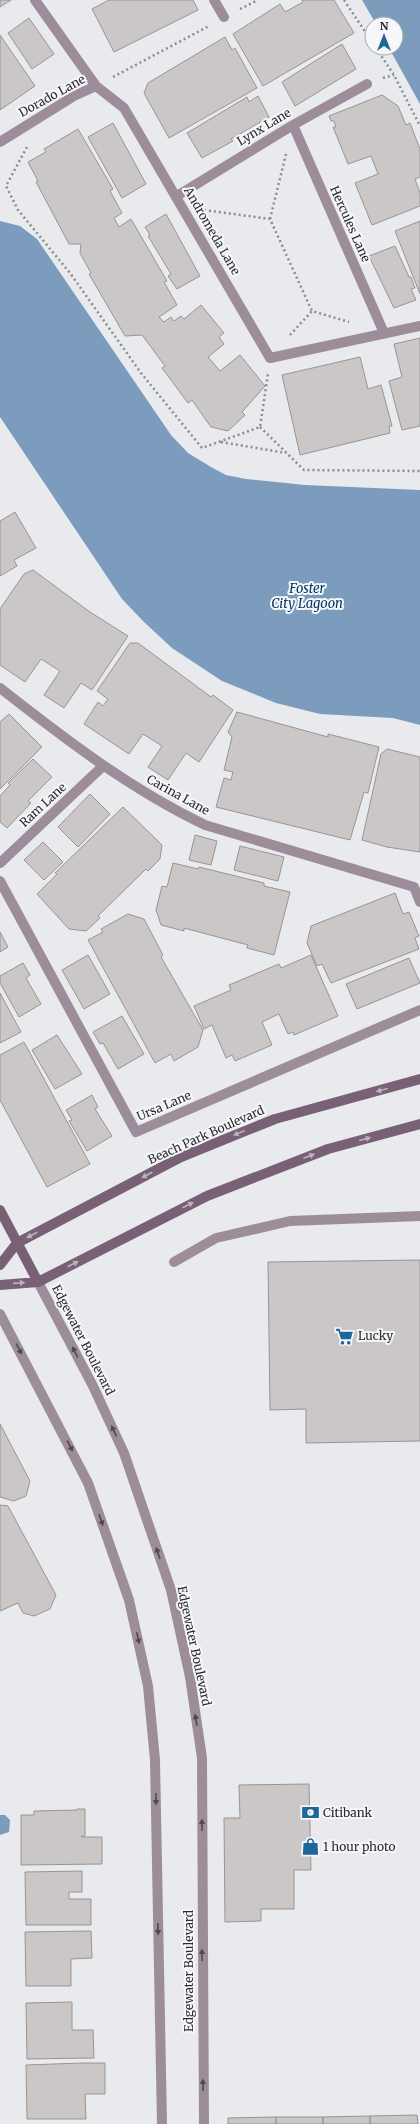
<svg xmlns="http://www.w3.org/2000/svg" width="420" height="2124" viewBox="0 0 420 2124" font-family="Merriweather,serif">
<rect width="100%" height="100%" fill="#e9eaed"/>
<path fill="#7b9cbc" d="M362,0H420V104L389,48H396V24H376Z
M0,221L20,226L37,239L171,435L188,453L211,467L226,475L246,479L305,485L420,490V725L393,718L320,714L276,703L222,681L172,648L144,622L122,599L0,417Z
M0,1815H5L10,1820L9,1832L0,1835Z"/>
<path fill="#cbc7c6" stroke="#999494" d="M0,0H11L0,7Z
M109,0H193L198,10L114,52L92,9Z
M302,0H334L354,33L263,86L233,34L280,4L285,12L303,2Z
M29,18L54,54L32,69L8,33Z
M0,35L35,86L0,110Z
M225,37L232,50L235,48L257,88L169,138L144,93L148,83Z
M342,44L356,69L295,106L282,82Z
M382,95L398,106L406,125L410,123L420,149V177L415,179L420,193V206L372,225L355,183L378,174L371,156L348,164L333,127H336L334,121H331L329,116Z
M258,96L269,117L231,139L233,141L202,158L187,133L247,97L249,102Z
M113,123L146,184L122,198L88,137Z
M78,129L113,189L110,191L122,213L114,218L119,227L131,219L167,281L164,282L177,305L159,317L164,322L171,317L174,321L181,316L184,319L201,305L224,333L219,337L224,344L208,357L220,371L240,355L265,386L242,412L245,415L228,431L211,427L192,400L188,403L162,368L165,366L142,335L125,336L89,274L91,273L80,253L81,244H69L36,182L38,181L28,162L46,152L44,149Z
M166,214L200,276L177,289L168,276L171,274L148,236L150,235L145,227Z
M420,221V294L395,231Z
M395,246L409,277H411L415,288L411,289L416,300L394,308L369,256Z
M420,338V426L402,430L389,381L402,377L394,344Z
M360,357L368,389L381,385L392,426H389L390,433L300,455L282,375Z
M15,512L36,548L14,560L17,566L0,576V521Z
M33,570L90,612L128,636L92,690L81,683L64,708L44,695L60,671L41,659L25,682L0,665V609L24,574Z
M130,643H138L211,697L213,695L233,710L199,762L186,753L168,780L148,767L162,746L143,734L129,754L84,724L98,702L103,706L108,699L97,691Z
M237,712L328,737V734L379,747L368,793L364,792L350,840L216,807L224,778L231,780L233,772L224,770L232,737L228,732Z
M9,714L42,747L0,789V722Z
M387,749L420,757V852L387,847L362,840L381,754Z
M33,759L52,777L28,801L31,803L7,828L0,822V796L10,785L8,783Z
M90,794L110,814L78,847L58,827Z
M123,807L162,845L160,859L148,871L146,869L98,916L100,918L86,931L69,929L37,894L57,874L55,873Z
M195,835L217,841L211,865L189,860Z
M43,842L63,862L44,880L24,860Z
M240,846L284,857L278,881L234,870Z
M173,863L198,869L199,867L264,883V886L290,892L274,955L247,948L248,945L184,928V931L161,925L156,910L162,886L167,887Z
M395,893L403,914L409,912L419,936L415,938L419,949L331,983L322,964L317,966L307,943L311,926Z
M128,914L144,919L163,955L161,957L203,1030L198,1047L174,1061L171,1054L155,1063L88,940L103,932L101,929Z
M0,932L8,947L0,952Z
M88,955L110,994L84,1009L62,970Z
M311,955L338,1016L294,1035L293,1032L288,1034L279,1014L262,1022L272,1045L235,1061L232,1055L226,1058L212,1025L204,1029L194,1006L231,990L229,985L279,964L281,968Z
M409,958L420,983L357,1009L346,984Z
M23,963L30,975L26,978L41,1004L19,1017L0,983V976Z
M0,993L21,1032L0,1043Z
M122,1016L144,1054L118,1069L103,1043L100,1044L93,1032Z
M57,1035L82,1074L55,1089L32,1050Z
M24,1042L90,1164L47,1187L0,1100V1055Z
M92,1095L98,1107L95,1109L112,1136L87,1151L69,1121L72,1120L66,1110Z
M420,1260V1441L306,1443V1409L270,1410L268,1262Z
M0,1424L30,1481L26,1496L14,1501L0,1497Z
M0,1505L8,1506L56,1595L50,1609L34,1616L23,1613L18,1603L0,1611Z
M309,1784L311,1870H294V1909H261V1921L225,1922L224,1818H240L239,1785Z
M77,1809H85V1836H81L82,1837H102V1864L21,1865V1815H34V1811L77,1810Z
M82,1871V1892H69V1899H91V1925H26L25,1872Z
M91,1931L92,1958L71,1959V1986H26L25,1932Z
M72,2002V2030H93L94,2058L27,2059L26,2003Z
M82,2063H105V2094H85L86,2119H27L26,2065Z
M417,2115L418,2124H370V2116Z
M370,2116V2124H323V2117Z
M276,2117V2124H228V2118Z
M276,2117H323V2124H276Z"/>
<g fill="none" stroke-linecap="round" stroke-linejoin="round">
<path stroke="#8b8c8e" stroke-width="2.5" stroke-dasharray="2 3" stroke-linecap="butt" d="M344,0L372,42
M240,9L258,0
M376,48L394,75L420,126
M113,77L209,26
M383,78L394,75
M27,147L6,186L18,210L70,273L141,373L202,448L260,427L268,374
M204,210L270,219L312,311
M270,219L286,154
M290,335L312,311L349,322
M260,427L304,470L420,471
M221,442L286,453"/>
<path stroke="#9d8d9b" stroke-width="10" d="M174,1262L216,1238L290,1221L420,1216"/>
<path stroke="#9d8d9b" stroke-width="10" d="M35,0L96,86L124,108L270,358L420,326
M214,0L224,17
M293,125L384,333
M0,142L74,96L96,86
M177,196L293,125L367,84
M0,688C65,739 130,789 205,825L414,887L420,902
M0,863L103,766
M0,881L136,1132L420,1010"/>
<path stroke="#9d8d9b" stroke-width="10" d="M38,1282L93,1386L124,1453L171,1590L190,1677L202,1758L204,2124
M0,1314L88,1483L129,1600L148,1686L155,1760L162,2124"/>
<path stroke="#786175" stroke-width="10" d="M0,1210L38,1282
M0,1265L17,1243L181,1157L275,1119L420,1079
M0,1285L38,1282L207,1196L328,1149L420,1124"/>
</g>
<defs><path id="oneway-solid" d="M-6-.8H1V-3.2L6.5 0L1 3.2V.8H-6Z"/></defs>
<g fill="#bdb4bf">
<use href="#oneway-solid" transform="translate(382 1090) rotate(165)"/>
<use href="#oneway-solid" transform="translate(239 1133) rotate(158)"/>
<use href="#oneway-solid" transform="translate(365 1139) rotate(-15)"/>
<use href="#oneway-solid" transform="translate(309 1156) rotate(-21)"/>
<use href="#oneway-solid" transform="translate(147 1175) rotate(152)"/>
<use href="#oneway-solid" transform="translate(188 1205) rotate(-27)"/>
<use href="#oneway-solid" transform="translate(32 1235) rotate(152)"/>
<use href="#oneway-solid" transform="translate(73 1264) rotate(-27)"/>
<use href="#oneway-solid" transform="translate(19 1283) rotate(-4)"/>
</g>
<g fill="#4e494e">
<use href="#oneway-solid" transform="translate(19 1349) rotate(62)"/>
<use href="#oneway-solid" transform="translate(75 1352) rotate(-118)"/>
<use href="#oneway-solid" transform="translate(114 1431) rotate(-115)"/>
<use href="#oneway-solid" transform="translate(70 1446) rotate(63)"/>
<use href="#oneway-solid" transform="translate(101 1520) rotate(71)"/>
<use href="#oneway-solid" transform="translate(158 1553) rotate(-109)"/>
<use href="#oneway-solid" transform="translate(138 1638) rotate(78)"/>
<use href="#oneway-solid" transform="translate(196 1720) rotate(-99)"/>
<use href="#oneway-solid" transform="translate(156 1799) rotate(89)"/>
<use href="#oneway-solid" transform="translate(202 1825) rotate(-90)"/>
<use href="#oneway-solid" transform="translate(158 1929) rotate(89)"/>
<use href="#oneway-solid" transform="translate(202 1955) rotate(-90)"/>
<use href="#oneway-solid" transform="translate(203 2085) rotate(-91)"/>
</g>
<defs>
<symbol id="supermarket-bare" viewBox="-9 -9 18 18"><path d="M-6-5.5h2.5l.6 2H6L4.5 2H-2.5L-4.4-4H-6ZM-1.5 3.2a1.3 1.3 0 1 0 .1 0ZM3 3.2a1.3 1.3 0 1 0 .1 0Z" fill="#1d679b" stroke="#f6f7fb" stroke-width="2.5" paint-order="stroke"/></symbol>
<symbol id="bank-bare" viewBox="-9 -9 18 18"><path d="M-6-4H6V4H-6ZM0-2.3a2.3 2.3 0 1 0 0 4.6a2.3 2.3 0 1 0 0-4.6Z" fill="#1d679b" stroke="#f6f7fb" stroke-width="2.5" paint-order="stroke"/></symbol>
<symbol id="shop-bare" viewBox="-9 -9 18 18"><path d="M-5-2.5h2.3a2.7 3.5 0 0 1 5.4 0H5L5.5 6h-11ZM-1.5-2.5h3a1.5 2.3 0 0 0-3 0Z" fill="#1d679b" stroke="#f6f7fb" stroke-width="2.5" paint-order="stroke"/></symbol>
</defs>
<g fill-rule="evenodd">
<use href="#supermarket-bare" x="332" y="1324" width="25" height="25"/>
<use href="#bank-bare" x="298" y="1800" width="25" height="25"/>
<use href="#shop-bare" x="298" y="1834" width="25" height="25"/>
</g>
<g text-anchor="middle" stroke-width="4" stroke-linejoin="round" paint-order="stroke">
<g font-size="12" fill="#2c2c2d" stroke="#f6f7fb">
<text transform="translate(52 96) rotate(-29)" y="4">Dorado Lane</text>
<text transform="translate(264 127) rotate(-31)" y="4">Lynx Lane</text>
<text transform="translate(350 224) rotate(66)" y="4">Hercules Lane</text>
<text transform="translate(212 231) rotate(60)" y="4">Andromeda Lane</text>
<text transform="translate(178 795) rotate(29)" y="4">Carina Lane</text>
<text transform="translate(43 805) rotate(-43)" y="4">Ram Lane</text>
<text transform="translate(164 1106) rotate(-23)" y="4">Ursa Lane</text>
<text transform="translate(206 1135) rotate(-24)" y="4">Beach Park Boulevard</text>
<text transform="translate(83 1340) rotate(63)" y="4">Edgewater Boulevard</text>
<text transform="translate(194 1646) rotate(78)" y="4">Edgewater Boulevard</text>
<text transform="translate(189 1971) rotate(-90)" y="4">Edgewater Boulevard</text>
</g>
<g font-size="12" fill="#2c2c2d" stroke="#f6f7fb" text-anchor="start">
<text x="358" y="1340">Lucky</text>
<text x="323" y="1817">Citibank</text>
<text x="323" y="1851">1 hour photo</text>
</g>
<g font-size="13" font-style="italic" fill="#003862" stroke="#f6f7fb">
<text x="307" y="593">Foster<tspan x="307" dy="15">City Lagoon</tspan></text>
</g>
</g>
<g transform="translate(384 36)"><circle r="19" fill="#f6f7fb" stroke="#a5a6a9"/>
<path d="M0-3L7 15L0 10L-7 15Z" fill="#1d679b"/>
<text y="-6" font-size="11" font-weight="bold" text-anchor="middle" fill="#2c2c2d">N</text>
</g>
</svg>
